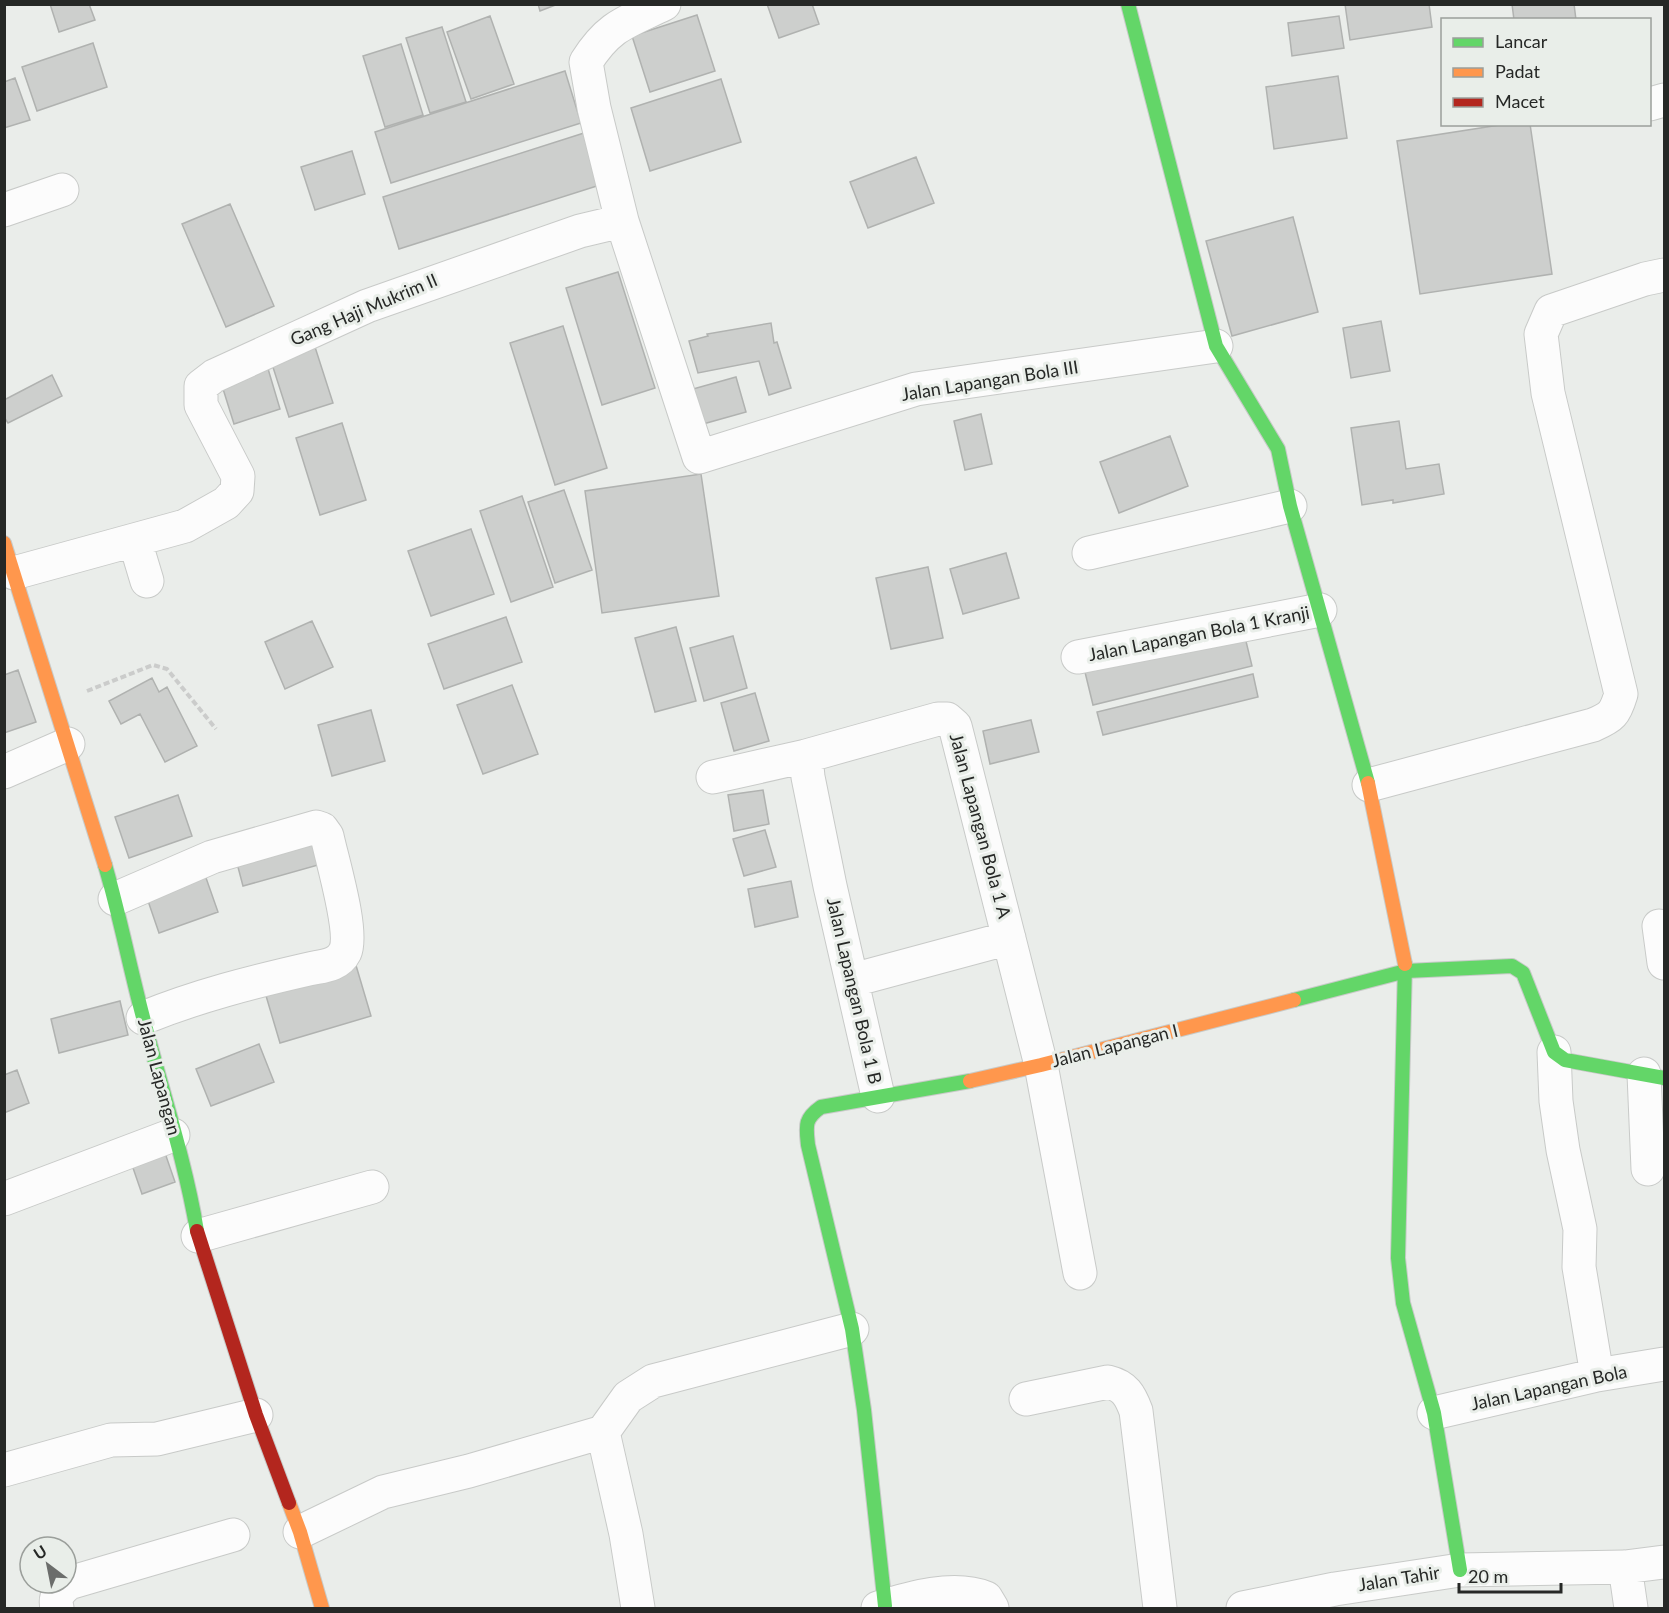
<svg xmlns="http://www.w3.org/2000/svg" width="1669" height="1613" viewBox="0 0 1669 1613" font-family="Lato,sans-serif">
<rect width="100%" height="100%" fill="#eaedea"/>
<path fill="#cdcfcd" stroke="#b0b2b0" stroke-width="1.5" d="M50,4H89L95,20L59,32Z
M538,4H558L540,11Z
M767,4H812L819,24L779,38Z
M1345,4H1429L1432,27L1350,40Z
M1512,4H1574L1576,20H1514Z
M697,15L715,71L650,92L632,36Z
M490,16L514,84L471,99L447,32Z
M1339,16L1344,48L1292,56L1288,23Z
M442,27L466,102L430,113L406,38Z
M93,43L107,87L37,111L22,67Z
M401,44L423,115L385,127L363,56Z
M565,71L581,123L391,183L375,132Z
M1338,76L1347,138L1274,149L1266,87Z
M15,78L30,120L4,128V82Z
M721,79L741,142L650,171L631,108Z
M1506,124H1530L1552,274L1420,294L1397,141Z
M584,133L600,185L399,249L383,197Z
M352,151L365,194L315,210L301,167Z
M916,157L934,203L868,228L850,182Z
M230,204L274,306L226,327L182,224Z
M1293,217L1318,312L1232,336L1206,241Z
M618,272L655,388L602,405L566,288Z
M1381,321L1390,371L1351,378L1343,328Z
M771,323L774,343L777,342L791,388L769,395L759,361L698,373L689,341L708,336L707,334Z
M563,326L607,468L555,485L510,343Z
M315,347L333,403L289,417L271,361Z
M266,362L280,409L234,424L219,376Z
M52,375L62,396L8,423L4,417V400Z
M736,377L746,412L703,424L693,389Z
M981,414L992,464L965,470L954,421Z
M1399,421L1406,469L1439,464L1444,494L1393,503V500L1362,505L1351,428Z
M342,423L366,500L320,515L296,438Z
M1170,436L1188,486L1119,513L1100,462Z
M701,474L719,596L602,613L585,491Z
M564,490L592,570L555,583L528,502Z
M522,496L553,587L511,602L480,511Z
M471,529L494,594L431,616L408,551Z
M1006,553L1019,598L963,614L950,569Z
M928,567L943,638L891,649L876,578Z
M506,617L522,662L444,689L428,644Z
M312,621L333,667L285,689L265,642Z
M676,627L696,701L655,712L635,638Z
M1243,629L1252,666L1093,705L1084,668Z
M733,636L747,688L704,701L690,648Z
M18,670L36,722L4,733V675Z
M1253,674L1258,697L1103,735L1097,712Z
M152,678L159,692L167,687L197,746L165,762L140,714L121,724L109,701Z
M512,685L538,754L483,774L457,705Z
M755,693L769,741L734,751L721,703Z
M371,710L385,761L332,776L318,725Z
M1031,720L1039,752L990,764L983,731Z
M763,790L769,824L734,831L728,795Z
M178,795L192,836L129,858L115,817Z
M765,830L776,867L744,876L733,839Z
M309,832L318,865L243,886L234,852Z
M205,875L218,912L159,933L146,895Z
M791,881L798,917L755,927L748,889Z
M355,962L371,1016L280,1043L264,989Z
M120,1001L128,1035L59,1053L51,1019Z
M259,1044L274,1082L211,1106L196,1069Z
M17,1070L29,1103L4,1113V1075Z
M165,1153L175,1182L142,1194L132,1165Z"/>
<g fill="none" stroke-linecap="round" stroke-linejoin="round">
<defs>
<path id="street" d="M1650,104L1664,100
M4,210L62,190
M622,221L699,457L916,389L1216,346
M135,541L147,581
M1089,553L1290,506
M14,573L185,526L226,503L237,491L238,476L201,405V386L214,376L367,306L580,231L622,221L594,108L586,62C609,25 627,22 664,4
M1078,657L1320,610
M806,756L808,777L830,886L878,1096
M4,772L68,744
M713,777L806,756L938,719H947L955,726L1041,1065L1080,1273
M1369,785L1593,725C1612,717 1615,714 1621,694L1548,393L1541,334L1551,311L1645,279L1664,275
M115,899L212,857L316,827L322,829L327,836C332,860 354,932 345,952C338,966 322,966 309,969C252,982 197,996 143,1018
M1659,926L1664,963
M853,980L1009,938
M1554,1052L1556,1101L1563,1150L1580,1229L1579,1267L1597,1375
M1644,1074L1648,1169
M4,1199L173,1135
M198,1236L372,1187
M1026,1399L1108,1382C1125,1386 1130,1395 1136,1411L1160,1608
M1434,1413L1597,1375L1664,1364
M603,1432L626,1534L638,1608
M4,1470L111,1440L157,1439L256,1415
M300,1532L383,1492L469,1471L603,1432L628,1397L653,1381L852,1329
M1625,1567L1631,1608
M57,1608C54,1596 60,1590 69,1583L233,1535
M878,1608C910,1598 954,1585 986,1598L992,1608
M1243,1608L1335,1589L1460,1570L1625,1567L1664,1562"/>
<path id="fast" d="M1128,4L1216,346L1278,449L1290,506L1368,783
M105,865C120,916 130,969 144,1021C162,1091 185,1160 197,1231
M1405,964L1398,1258L1403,1303L1434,1413L1460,1570
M1294,1000L1406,971L1512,966L1523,973L1554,1052L1565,1060L1664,1078
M885,1606L864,1410L852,1329L808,1145C806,1126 804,1119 821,1107L970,1081"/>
<path id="slow" d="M4,543L105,865
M1368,783L1405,964
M970,1081L1041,1065L1294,1000
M289,1503L300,1532L322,1608"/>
<path id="jam" d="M197,1231L256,1415L289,1503"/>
</defs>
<use href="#street" stroke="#c8cac8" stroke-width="35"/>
<use href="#fast" stroke="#c8cac8" stroke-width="16"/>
<use href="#slow" stroke="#c8cac8" stroke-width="16"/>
<use href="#jam" stroke="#c8cac8" stroke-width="16"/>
<path stroke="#cbcccb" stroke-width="4" stroke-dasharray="6 3" stroke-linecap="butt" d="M87,691L153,665L167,669L216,729"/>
<use href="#street" stroke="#fcfcfc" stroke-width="33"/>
<use href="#fast" stroke="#63d668" stroke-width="14"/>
<use href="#slow" stroke="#ff974d" stroke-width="14"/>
<use href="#jam" stroke="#b3261e" stroke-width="14"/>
</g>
<g text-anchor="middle" stroke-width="6" stroke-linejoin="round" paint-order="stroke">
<g font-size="18" fill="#262826" stroke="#e9eee9">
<text transform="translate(364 310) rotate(-23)" y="6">Gang Haji Mukrim II</text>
<text transform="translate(990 381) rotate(-9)" y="6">Jalan Lapangan Bola III</text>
<text transform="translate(1199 634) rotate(-11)" y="6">Jalan Lapangan Bola 1 Kranji</text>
<text transform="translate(980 826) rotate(75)" y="6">Jalan Lapangan Bola 1 A</text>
<text transform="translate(854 991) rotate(77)" y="6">Jalan Lapangan Bola 1 B</text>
<text transform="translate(1115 1046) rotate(-14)" y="6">Jalan Lapangan I</text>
<text transform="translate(159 1077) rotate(75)" y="6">Jalan Lapangan</text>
<text transform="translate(1549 1388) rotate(-12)" y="6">Jalan Lapangan Bola</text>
<text transform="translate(1399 1579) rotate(-9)" y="6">Jalan Tahir</text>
</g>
</g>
<rect width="1669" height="1613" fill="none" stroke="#262826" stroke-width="12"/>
<rect x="1441" y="18" width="210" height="108" fill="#e9eee9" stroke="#9b9f9b" stroke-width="1.5"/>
<rect x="1453" y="38" width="30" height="9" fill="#63d668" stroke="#9b9f9b" stroke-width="1.5"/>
<text x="1495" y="48" font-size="18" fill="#262826">Lancar</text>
<rect x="1453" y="68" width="30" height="9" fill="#ff974d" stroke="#9b9f9b" stroke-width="1.5"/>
<text x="1495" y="78" font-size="18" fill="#262826">Padat</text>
<rect x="1453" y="98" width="30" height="9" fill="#b3261e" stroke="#9b9f9b" stroke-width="1.5"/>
<text x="1495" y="108" font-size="18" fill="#262826">Macet</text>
<g transform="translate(48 1565) rotate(328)"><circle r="28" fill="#e9eee9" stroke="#9b9f9b" stroke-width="1.5"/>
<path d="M0-4.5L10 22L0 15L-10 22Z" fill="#6b6d6b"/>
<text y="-9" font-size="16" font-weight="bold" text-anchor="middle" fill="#262826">U</text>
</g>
<path d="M1459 1583v9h102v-9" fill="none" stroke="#262826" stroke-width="3"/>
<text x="1468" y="1583" font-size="18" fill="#262826" stroke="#e9eee9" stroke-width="4.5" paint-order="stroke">20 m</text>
</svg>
